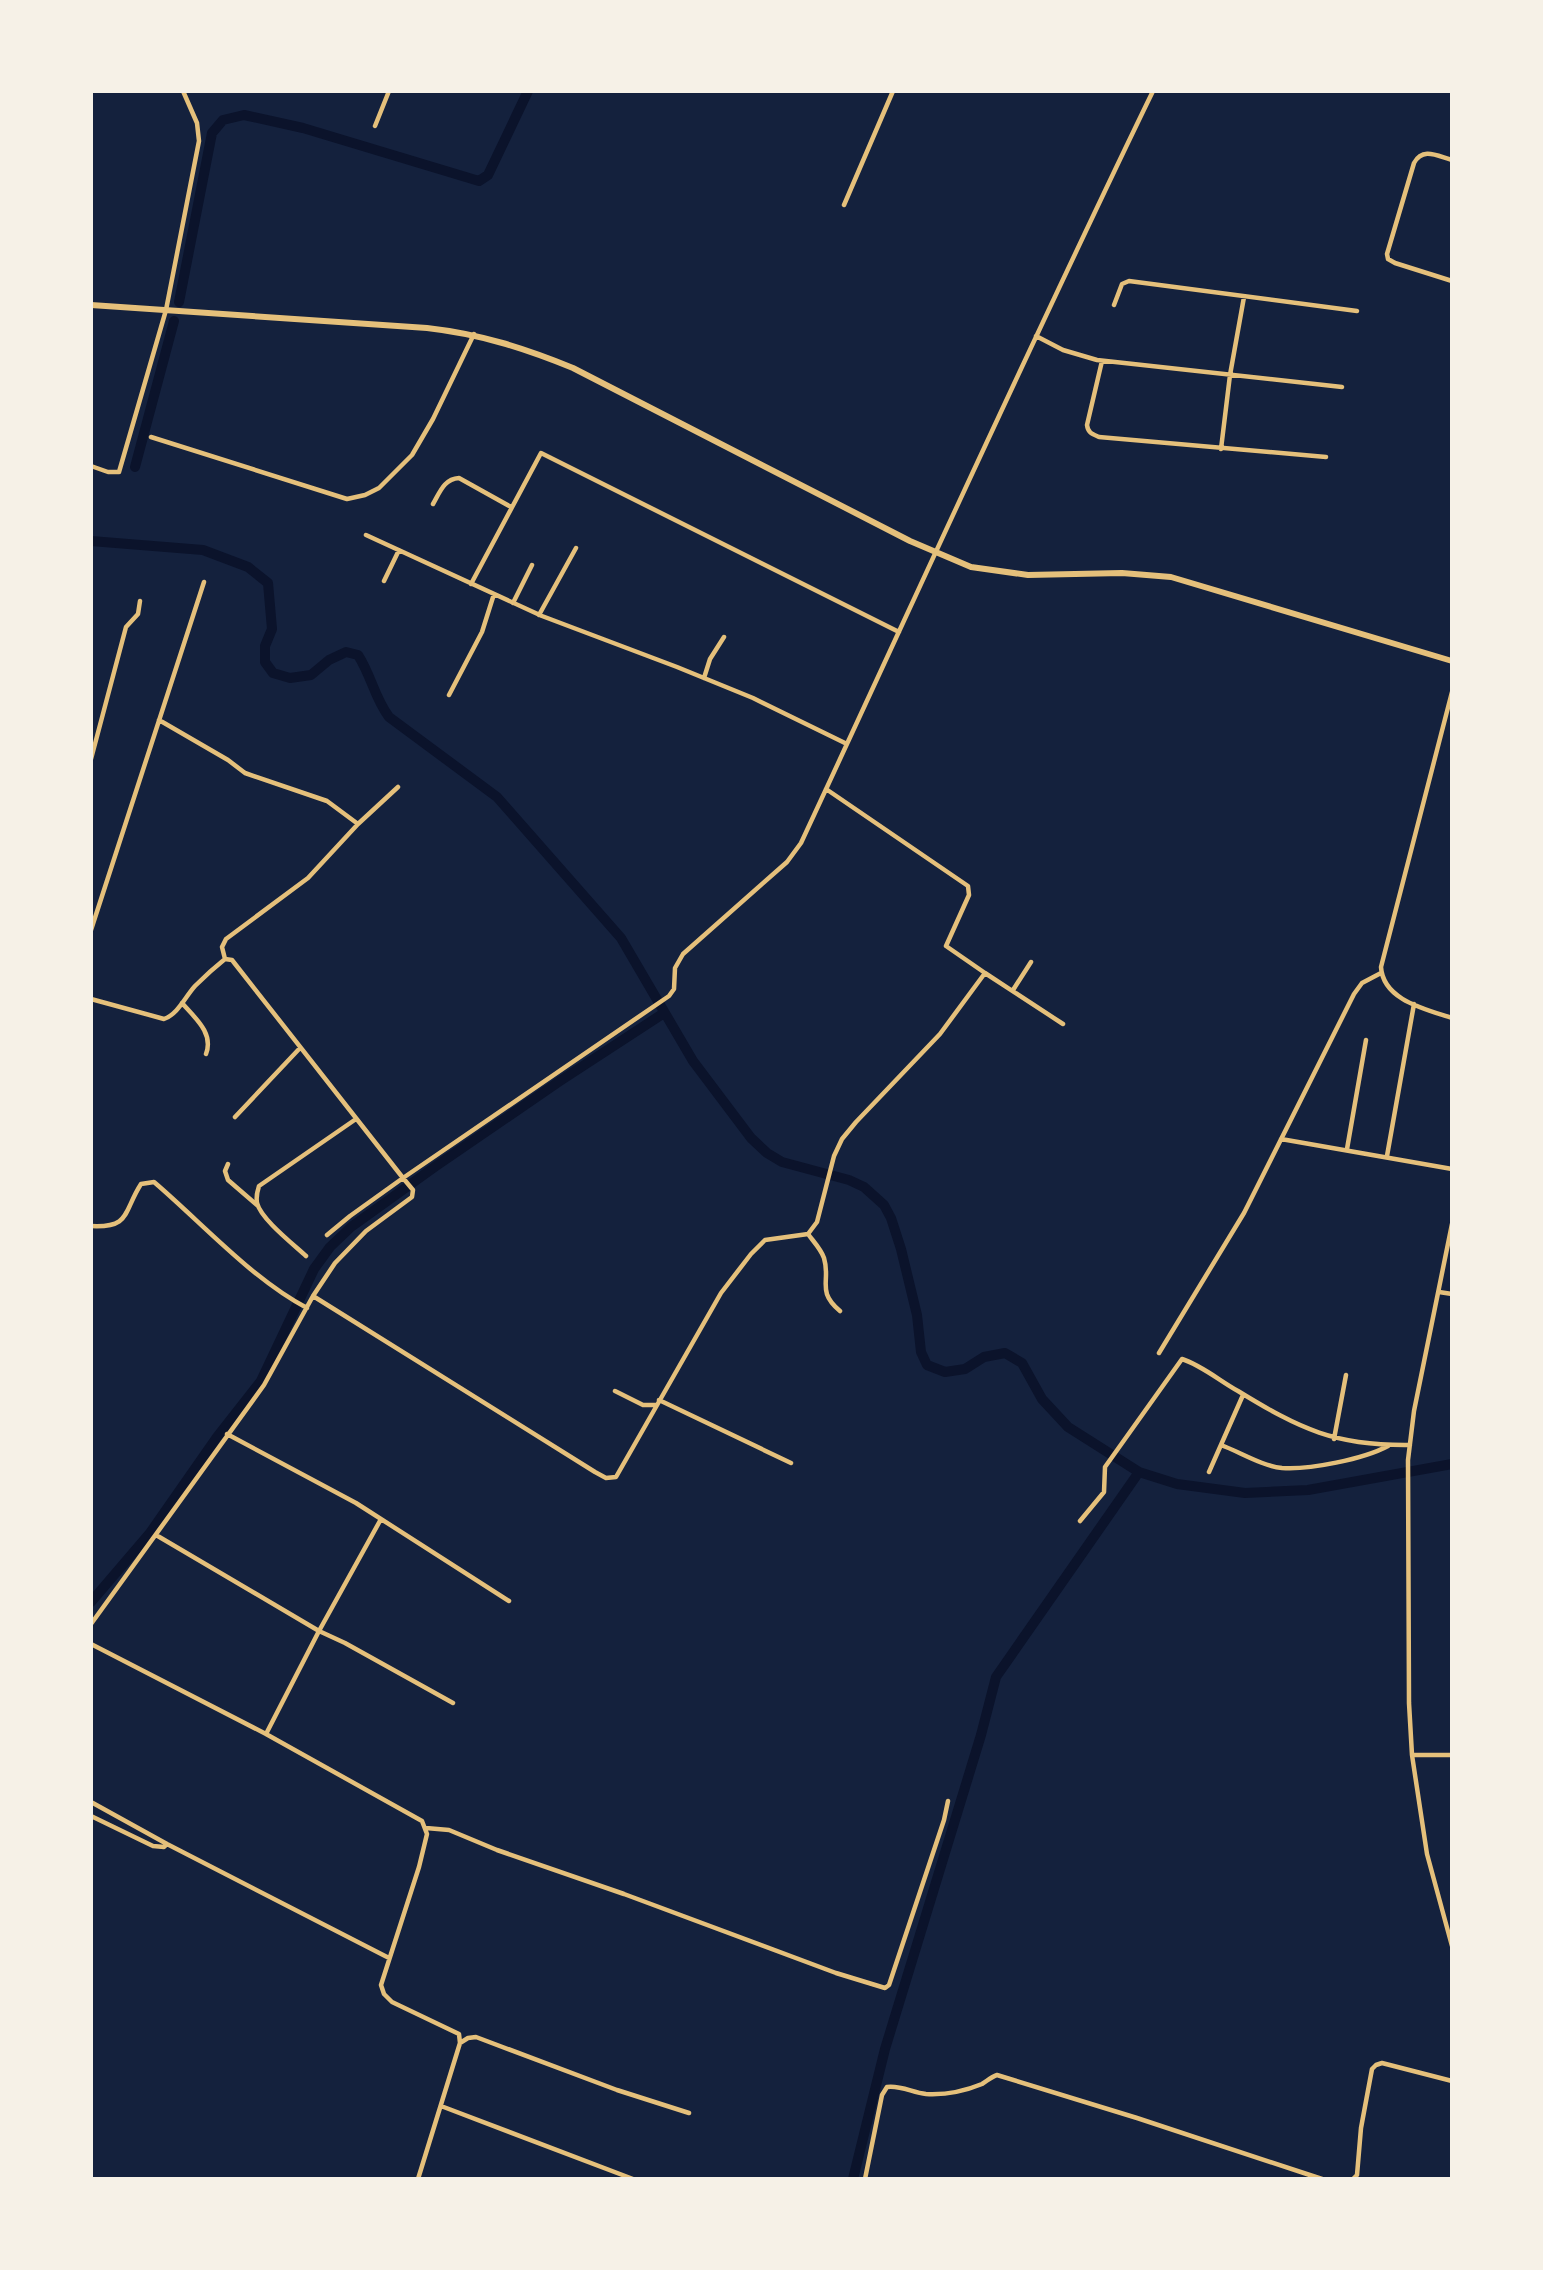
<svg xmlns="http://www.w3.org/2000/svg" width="1543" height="2270" viewBox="0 0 1543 2270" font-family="Lato,sans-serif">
<rect width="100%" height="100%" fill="#14213d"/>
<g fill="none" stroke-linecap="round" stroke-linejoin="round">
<path stroke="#0b132b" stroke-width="10" d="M179,302L212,133L223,120L244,115L303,128L479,181L488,175L528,91
M135,467L174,321
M91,541L203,550L248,567L268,583L272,629L265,646V662L273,673L290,678L311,675L329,660L346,652L358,655C372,677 374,697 389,717L497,797L621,938L693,1061L751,1138L767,1153L782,1162L849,1180L864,1187L884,1205L891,1218L901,1249L917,1315L921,1352L927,1365L945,1372L965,1369L984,1357L1005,1353L1022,1363L1042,1399L1068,1427L1139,1472L1177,1484L1245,1493L1308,1490L1452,1464
M91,1602L150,1533L217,1437L261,1381L314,1269L330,1247L351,1227L436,1166L560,1081L664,1013
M853,2179L885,2049L981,1735L996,1677L1139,1472"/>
<path stroke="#e5c07b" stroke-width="4.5" d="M375,126L389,91
M1452,160C1437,156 1423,147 1414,163L1387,254L1388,259L1395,263L1452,281
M844,205L893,91
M1114,305L1122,284L1129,281L1357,311
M1036,336L1063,350L1097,360L1342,387
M1102,361L1087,425C1088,433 1092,434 1099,437L1326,457
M151,437L347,499L365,495L379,488L412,455L433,419L474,334
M1221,449L1230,375L1244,297
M91,466L108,472H119L166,310L199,141L197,123L183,91
M433,504C440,492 444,479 459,478L511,507
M366,535L542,616L677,667L753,698L847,744
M384,581L399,550
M471,584L541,453L899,632
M513,603L532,565
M539,615L576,548
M704,678L710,659L724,637
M1452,692L1381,967C1383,1000 1425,1009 1452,1018
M449,695L482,632L494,594
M159,720L228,760L245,773L327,801L358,824
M91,759L126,627L138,614L140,601
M91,930L204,582
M225,959L222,947L226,939L308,878L358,824L398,787
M985,973L1063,1024
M1013,990L1031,962
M91,999L164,1019C178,1014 185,997 195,986C205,976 215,967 225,959L232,960L403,1178L669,996L674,989L675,968L683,954L787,862L801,843C918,592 1032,340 1153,91
M182,1003C195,1018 214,1033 206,1054
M235,1117L300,1048
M1281,1139L1452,1169
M1347,1149L1366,1040
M1387,1156L1414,1004
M228,1164L225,1171L228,1180L257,1205
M1452,1224L1414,1411L1408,1460L1409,1703L1412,1755L1427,1854L1452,1946
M91,1226C131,1228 123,1212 141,1184L154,1182C202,1223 252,1279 307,1308
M808,1234C813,1241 821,1249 824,1258C831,1281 816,1291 840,1311
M306,1256C293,1244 261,1219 257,1203C256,1197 257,1192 259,1186L356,1119
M1439,1292L1452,1294
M313,1296L595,1472L606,1478L616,1477L721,1293L751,1254L765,1240L808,1234L817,1222L834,1156L842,1139L856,1122L940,1034L985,973L946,946L969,895L968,886L826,789
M1159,1353L1244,1213L1354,994L1362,983L1381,973
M615,1391L643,1405H656
M659,1400L791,1463
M227,1434L356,1503L509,1601
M1334,1439L1346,1375
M1221,1445C1240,1452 1262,1466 1282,1468C1309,1470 1364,1459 1388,1446
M1209,1472L1243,1395
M1080,1521L1104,1492L1105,1467L1182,1359C1201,1365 1220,1381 1238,1391C1300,1429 1335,1446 1410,1445
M156,1535L319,1631L345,1643L453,1703
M91,1624L264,1385L313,1296L335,1263L366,1231L412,1197L413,1190L403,1178L350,1216L327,1235
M91,1644L266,1734L422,1821L427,1834L419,1867L381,1985L384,1994L392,2002L459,2034L460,2043L418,2179
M266,1734L319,1631L381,1519
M1412,1755H1452
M91,1802L167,1844L389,1958
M91,1816L153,1846L164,1847L167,1844
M426,1828L449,1830L497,1850L624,1894L836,1973L885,1988L889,1985L944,1820L948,1801
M460,2043L468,2038L476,2037L617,2090L689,2113
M441,2106L633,2179
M865,2179L882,2095L887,2087C901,2085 913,2093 926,2094C945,2095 965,2091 982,2084C987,2081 991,2077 997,2075L1137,2118L1322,2179
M1353,2179L1357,2175L1361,2128L1372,2069L1376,2065L1382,2063L1452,2081"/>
<path stroke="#e5c07b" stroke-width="6" d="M91,305L427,328C480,334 524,348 573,368L910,541L971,567L1028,575L1122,573L1171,577L1452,661"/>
</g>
<rect width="1543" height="2270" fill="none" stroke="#f6f1e7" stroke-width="186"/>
</svg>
